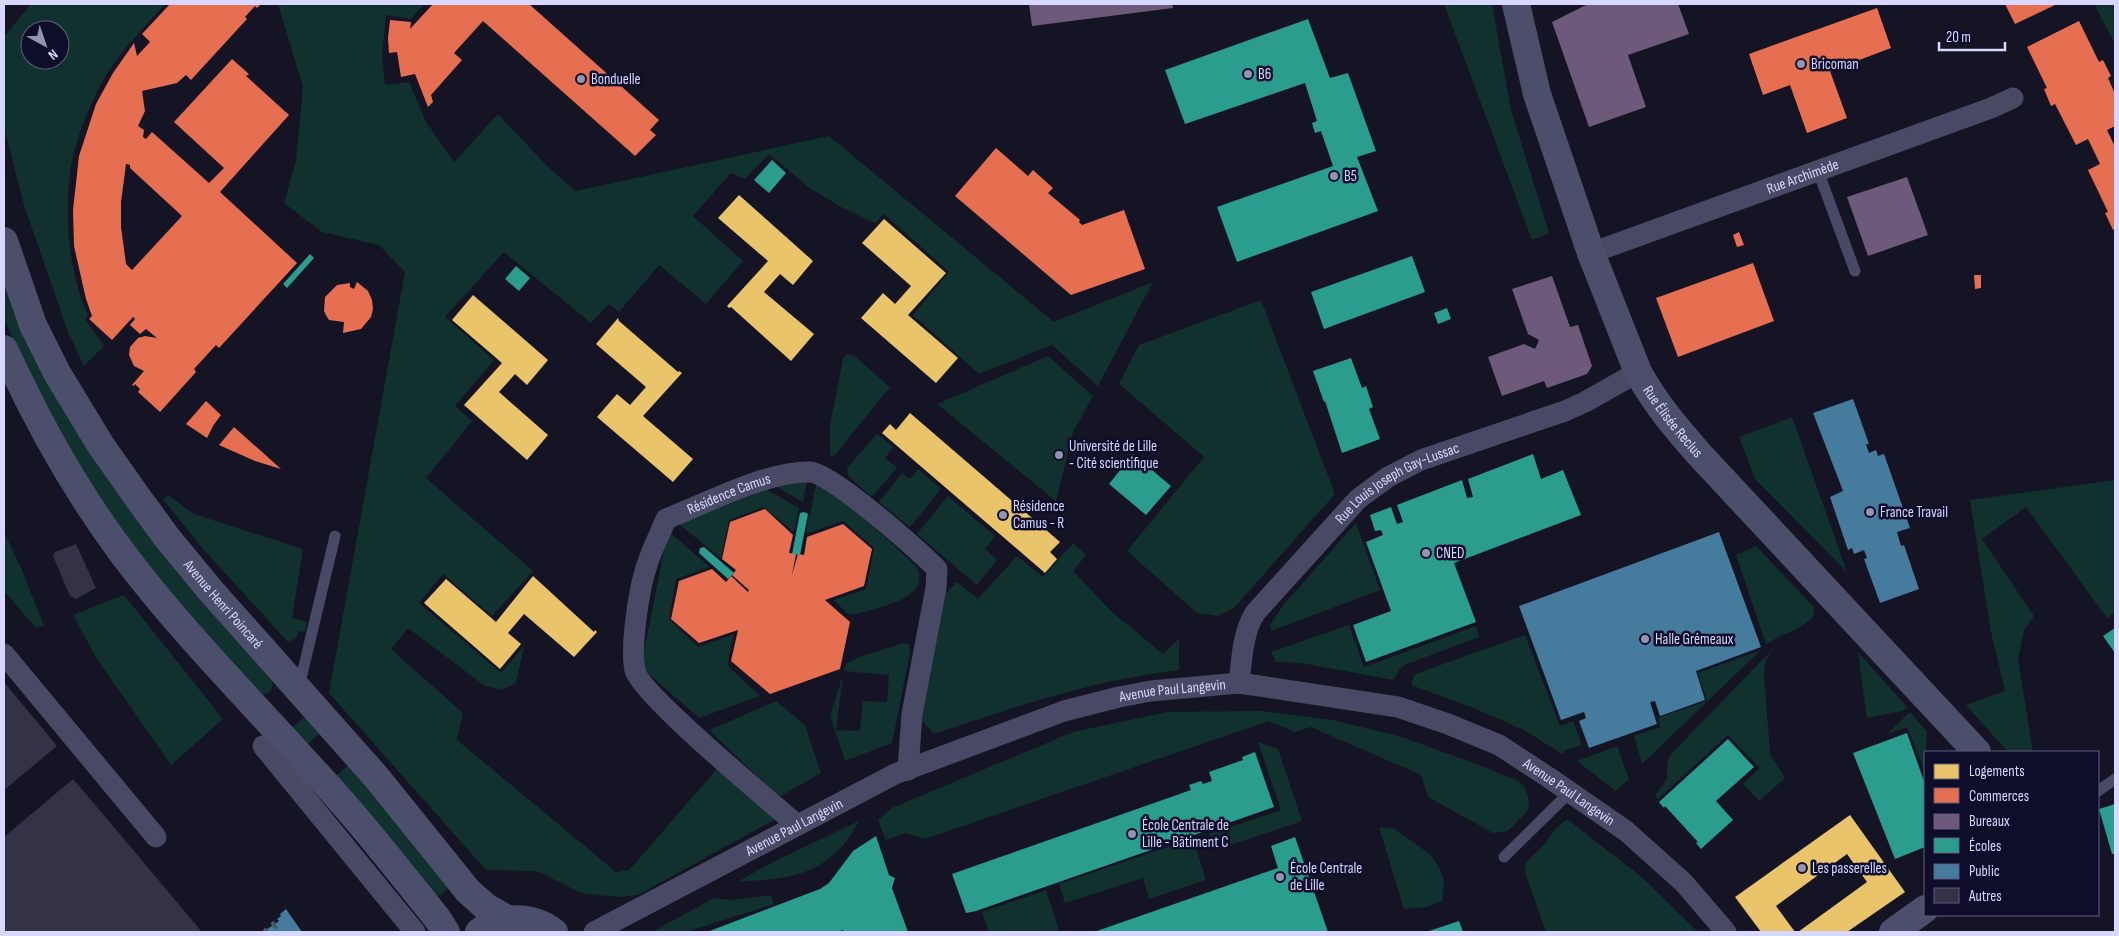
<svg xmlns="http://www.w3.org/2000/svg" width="2119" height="936" viewBox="0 0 2119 936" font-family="'Sofia Sans Condensed',sans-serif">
<rect width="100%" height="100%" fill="#151424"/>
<path fill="#11312e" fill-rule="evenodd" d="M31,4H165C143,29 117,54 101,84C88,109 76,138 71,166C64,214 68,271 88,315L85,319L104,346L84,366L68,332L24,205L6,135L4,125V37ZM30,30H60V60H30Z
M278,4H424L411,19L386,15L382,56L385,85L409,82L426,122L454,162L498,114L547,166L576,191L829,136L1054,322L1153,282L1098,386L1052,345L979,374L913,315L949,272L884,214L875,223L841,207L811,189L769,154L745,179L731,173L693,216L743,261L706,304L659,265L619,312L609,304L591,323L504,252L445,317L494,360L455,406L472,421L426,478L533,571L492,616L443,574L419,603L501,673L524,646L516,683L501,690L485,686L408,628L391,649L463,713L457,740L616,872L629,870L717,769L776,819L638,895L618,897L581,893L537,871L486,870L329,693L405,272L379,245L322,232L284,203L296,161L303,87Z
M1444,4H1492L1511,110L1549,233L1532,240Z
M2094,4H2115V44Z
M4,283L17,322L64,409L158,549L270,679L273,685L270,692L262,695L143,564L65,448L22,362L4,318Z
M1261,300L1335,494L1234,608L1217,616L1197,613L1127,551L1204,457L1119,384L1139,345Z
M846,354L853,355L890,387L834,456L830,455V425L843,359Z
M1048,356L1093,396L1073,432L1056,501L937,404Z
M1792,417L1847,572L1755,479L1739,437Z
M877,434L893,447L885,458L897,468L872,497L849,477L847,468Z
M918,469L941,489L910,527L879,502L902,473L910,479Z
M2115,480V612L2107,618L2026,507L1982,539L2034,616L2024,630L2018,659L2033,752H2008L1966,705L2005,691L1991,632L1970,500Z
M807,481L803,502L777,487Z
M816,485C854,505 885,538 916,566C934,598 877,608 856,614H848L834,600L866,589L874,548L843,521L806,534Z
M766,489L799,508L794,532L764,507L729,520L721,558L680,525L682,519Z
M168,495L194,514L303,549L292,618L307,622L305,632L299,631L296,638L288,642L203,549L163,499Z
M948,496L995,536L985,549L997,560L977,585L917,534Z
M1356,523L1380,590L1271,631L1270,625L1284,604Z
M4,532L21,568L44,626L35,627L4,591Z
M670,533L710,567L676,579L669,619L698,647L734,634L727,665L760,696L699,718L650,675L644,667L643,657L667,535Z
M1073,543L1086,555L1073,571L1111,611L1163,654L1179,639V670C1094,680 1014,707 934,734L922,721L921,712L945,594L957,582L978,599L1017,556L1043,577Z
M1756,546L1814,607L1813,617C1800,630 1782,634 1766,644L1736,555Z
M124,595L223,719L171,765L97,659L73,615Z
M1349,625L1364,667L1476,626L1479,637L1402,666L1393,680L1301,663L1276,662L1271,652Z
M1525,635L1560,726L1573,721L1582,745L1566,750L1562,754L1524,730L1471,707L1411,685L1415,674Z
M903,643L909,644L910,653L892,743L845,761L830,715L843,675L836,730L860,731L863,701L887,702L889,675L844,671L847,663L857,658Z
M1773,649L1766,660L1764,673L1770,754L1785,778L1759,801L1743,784L1760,768L1728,735L1658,799L1655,796L1667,779V763L1671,754Z
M1761,650L1642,764L1634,736L1660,727L1658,718L1707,701L1698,673Z
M1858,652L1907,707L1903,711L1867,718Z
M776,701L805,725L821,773L779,797L710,731L712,729Z
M1263,711L1332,720L1399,736L1471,762L1516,780L1524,786L1528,796L1529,809L1508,831L1493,833L1428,797L1421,775L1311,727L1294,732L1269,721L925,839L906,833L886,840L878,820L892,808L1073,732L1167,712Z
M1910,712L1927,732L1925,772L1907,727L1887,734Z
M309,713L324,730L303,748L288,731Z
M1258,742L1278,749L1302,821L1215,850L1209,834L1281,810Z
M1617,746L1629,779L1616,791L1577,761Z
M353,761L453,884L434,900L333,778Z
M1567,819L1644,879L1698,932H1546L1526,875L1525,865L1530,858L1544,845L1556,828Z
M859,821C832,873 793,880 739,881L775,861Z
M1379,827L1395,829L1431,855L1439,867L1444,881L1442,901L1427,907L1404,909Z
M1193,838L1206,880L1149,899L1143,878L1065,903L1059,884Z
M1046,890L1059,930L1053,932H989L982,912Z
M771,895L774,904L686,932H652L714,898L731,900Z"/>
<path fill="#e9c46a" d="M739,195L813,261L793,285L780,274L764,292L814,334L791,361L731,307L729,308L727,306L768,261L718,218Z
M884,219L946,273L908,315L958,358L936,383L861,318L883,293L895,304L911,286L862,243Z
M473,295L548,360L527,385L515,374L499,392L548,435L527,460L464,405L502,363L452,320Z
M618,318L619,321L678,372L679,371L682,373L643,416L693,459L673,482L597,417L617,394L630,405L646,387L596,344Z
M910,413L1060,542L1050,552L1057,559L1045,573L882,433L890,424L896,430Z
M533,576L594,632L595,630L597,632L574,657L524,614L508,633L521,644L500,669L424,603L446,579L496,622Z
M1850,815L1905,892L1847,932H1798L1867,882L1847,854L1776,906L1795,932H1761L1735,897Z"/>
<path fill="#e76f51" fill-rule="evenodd" d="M170,4H261L257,8L255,6L245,17L247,19L191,80L186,75L177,83L142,91L145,111L138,126L144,130L143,137L146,139L152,132L209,183L224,168L174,122L232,59L249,74L246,76L289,115L220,192L297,263L219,348L216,345L194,369L196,372L160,412L138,392L140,389L135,384L134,386L132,385L144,371L134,366L129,355L130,347L138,338L145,336L157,338L146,329L140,334L130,325L135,319L133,317L112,340L89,319L92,316L86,299L74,246L73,210L79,156L96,104L113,73L134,43L137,56L150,42L142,34ZM126,164L130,165V168L182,216L132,270L126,264L121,227V202Z
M433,4H529L659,120L650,130L656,135L635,156L483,21L454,53L462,60L431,95L433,102L428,107L415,74L401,77L397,52L389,53L388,38L390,20L411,22L410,29Z
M2005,4H2057L2015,24Z
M1877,8L1891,48L1830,71L1847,118L1807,133L1790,85L1763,95L1749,54Z
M2079,21L2099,62L2103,60L2111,76L2108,78L2115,94V126L2107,130L2115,147V228L2113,230L2105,213L2108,212L2088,170L2100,164L2088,139L2076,145L2055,104L2051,106L2044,89L2047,88L2027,47Z
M996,148L1028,176L1033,170L1053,188L1048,193L1080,220L1079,222L1082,225L1124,210L1145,269L1071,295L955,196Z
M1739,232L1744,245L1737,247L1733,235Z
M1753,263L1774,321L1678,357L1656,298Z
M1974,275H1981V288L1975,289Z
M357,282L368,291L372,300L373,309L371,317L361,329L343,333L344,322L329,320L327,317L324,311L325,297L337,285L350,283V287L354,289Z
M206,401L221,415L213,426L207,438L186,424Z
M234,427L281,469L255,461L219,445Z
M765,509L793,535L789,553L796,554L792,575L798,554L804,555L807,537L843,524L872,549L864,586L825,600L850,622L840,669L770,694L731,661L738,630L699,643L671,619L679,581L712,569L726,582L731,576L748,592L749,590L732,575L736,570L722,559L730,522Z"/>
<path fill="#6d597a" d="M1029,4H1172L1173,8L1032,26Z
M1588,4H1678L1689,34L1628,55L1646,107L1589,127L1552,22Z
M1907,177L1928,235L1868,256L1847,197Z
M1552,276L1570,327L1578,325L1592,366L1587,374L1547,388L1544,381L1502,396L1488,357L1524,344L1535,349L1539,340L1528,334L1512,289Z"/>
<path fill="#2a9d8f" d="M1308,19L1330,78L1348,73L1376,151L1357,157L1378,211L1237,262L1217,207L1333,166L1321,131L1315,133L1312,123L1317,121L1305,83L1185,124L1165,70Z
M772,160L786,173L769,193L754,180Z
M310,254L314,258L287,288L283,284Z
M1412,256L1425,292L1324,329L1311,292Z
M516,266L530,278L519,291L505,279Z
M1447,308L1451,319L1438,324L1434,313Z
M1351,358L1362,388L1366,386L1373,407L1369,409L1380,439L1342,453L1325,401L1324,402L1313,371Z
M1133,454L1171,486L1146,515L1109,484Z
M1533,454L1541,479L1563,470L1581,515L1454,563L1476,622L1366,662L1353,625L1391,611L1366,542L1383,535L1381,530L1375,531L1370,515L1391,507L1397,524L1403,522L1397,505L1462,480L1467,498L1473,497L1468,479Z
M804,512L808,514L800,555L792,554L800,513Z
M704,547L734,573L728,579L699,553L700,548Z
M2115,628V653L2103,636Z
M1907,733L1925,784V847L1895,859L1853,753Z
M1728,739L1754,767L1716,801L1733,820L1701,849L1696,843L1698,842L1665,806L1664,808L1659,802Z
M1255,752L1274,807L976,911L966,913L952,874L1191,790L1189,785L1201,781L1203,784L1212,781L1209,772L1243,760L1242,757Z
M2115,804V854H2112L2099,809Z
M876,836L889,875L895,878L892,888L908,932H844L843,930L837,932H707L820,889L829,883L853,851Z
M1295,837L1328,932H1094L1278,868L1271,846Z
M1459,921L1463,932H1426Z"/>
<path fill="#457b9d" d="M1853,399L1869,444H1866L1869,453L1876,450L1878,456L1884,454L1910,528L1897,532L1901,546L1904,545L1919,589L1880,603L1864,559L1867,558L1864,550L1854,554L1852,548L1848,550L1830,497L1843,491L1813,413Z
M1719,532L1761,647L1696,671L1705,700L1660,716L1655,701L1650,702L1657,724L1589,748L1579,721L1586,718L1584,712L1561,720L1519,606Z
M286,909L302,932H263L279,921L277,919L281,916L280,914Z"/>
<path fill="#333246" d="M76,544L96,588L76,599L70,596L53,556L55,552Z
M4,682L57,746L4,790Z
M73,779L108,820L202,932H4V837Z"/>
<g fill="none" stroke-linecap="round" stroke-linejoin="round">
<path stroke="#484a65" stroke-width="11" d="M1818,171L1855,271
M299,687L335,536
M2098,791L2115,779
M1504,857L1570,792"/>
<g stroke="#484a65" stroke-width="21">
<path id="s1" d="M1591,253L1991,108L2013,98"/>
<path d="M4,654L156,837"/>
<path id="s2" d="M1239,683C1242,660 1242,634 1255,613L1358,499L1388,477L1421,460L1565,411L1585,402L1638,372"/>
<path d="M263,746L415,932"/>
<path id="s3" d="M797,825C771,802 639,693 635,670C630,647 639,588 647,565C652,549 660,534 666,519C707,503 767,471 810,472C832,473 919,551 937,569L936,588L912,714L908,770"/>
<path id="s4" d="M594,932L895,774L1064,711L1119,697L1151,691L1239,683L1398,707L1448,724L1499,745L1548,777L1626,831L1684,883L1726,932"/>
</g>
<g stroke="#4c4f6b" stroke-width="28">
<path id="s5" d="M1516,4L1537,94L1591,253L1638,372C1655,403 1676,428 1699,454L1977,752"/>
<path id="s6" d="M4,241L33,325L57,373L100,444L138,498L168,539L211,591L377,778L468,891L486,907L509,920"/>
<path d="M4,349C37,421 75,490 123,554C181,631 249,699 313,770C357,817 397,868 437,918L446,932"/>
<path d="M479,932C501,915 532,915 554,932"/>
<path d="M1893,932L1925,909"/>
</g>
<path stroke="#415b6c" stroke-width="4" stroke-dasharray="8 6" stroke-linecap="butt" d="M272,922L279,932
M264,929L267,932"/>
</g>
<g fill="#9393b2" stroke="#0f0e2a" stroke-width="2">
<circle cx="1801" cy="64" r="5"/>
<circle cx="1248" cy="74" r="5"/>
<circle cx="581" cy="79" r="5"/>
<circle cx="1334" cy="176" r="5"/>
<circle cx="1059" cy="455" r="5"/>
<circle cx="1870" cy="512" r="5"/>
<circle cx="1003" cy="515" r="5"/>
<circle cx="1426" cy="553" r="5"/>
<circle cx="1645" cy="639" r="5"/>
<circle cx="1132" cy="834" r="5"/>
<circle cx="1802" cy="868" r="5"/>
<circle cx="1280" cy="877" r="5"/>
</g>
<g text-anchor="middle" stroke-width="5" stroke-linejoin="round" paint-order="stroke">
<g font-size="15" fill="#d7d7ff" stroke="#0f0e2a" text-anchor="start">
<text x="1811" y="69">Bricoman</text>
<text x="1258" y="79">B6</text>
<text x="591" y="84">Bonduelle</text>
<text x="1344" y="181">B5</text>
<text x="1069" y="451">Université de Lille<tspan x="1069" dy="17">‐ Cité scientifique</tspan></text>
<text x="1013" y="511">Résidence<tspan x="1013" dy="17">Camus - R</tspan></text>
<text x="1880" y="517">France Travail</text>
<text x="1436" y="558">CNED</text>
<text x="1655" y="644">Halle Grémeaux</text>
<text x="1142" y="830">École Centrale de<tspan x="1142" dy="17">Lille - Bâtiment C</tspan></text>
<text x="1290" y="873">École Centrale<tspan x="1290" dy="17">de Lille</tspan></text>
<text x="1812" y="873">Les passerelles</text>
</g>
<g font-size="15" fill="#d7d7ff" stroke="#0f0e2a">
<text dy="5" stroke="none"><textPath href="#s1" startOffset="225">Rue Archimède</textPath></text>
<text dy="5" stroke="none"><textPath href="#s5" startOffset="449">Rue Élisée Reclus</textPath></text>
<text dy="5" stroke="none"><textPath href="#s2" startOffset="268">Rue Louis Joseph Gay-Lussac</textPath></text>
<text dy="5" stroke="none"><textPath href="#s3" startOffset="449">Résidence Camus</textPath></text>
<text dy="5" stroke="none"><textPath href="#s6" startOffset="428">Avenue Henri Poincaré</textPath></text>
<text dy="5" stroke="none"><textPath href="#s4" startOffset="631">Avenue Paul Langevin</textPath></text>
<text dy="5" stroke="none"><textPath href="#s4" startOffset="1051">Avenue Paul Langevin</textPath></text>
<text dy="5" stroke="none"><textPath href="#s4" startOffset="226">Avenue Paul Langevin</textPath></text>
</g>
</g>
<rect width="2119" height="936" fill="none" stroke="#d7d7ff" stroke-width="10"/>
<rect x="1924" y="751" width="175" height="165" fill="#0f0e2a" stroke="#5f5e7f"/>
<rect x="1934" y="764" width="25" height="15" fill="#e9c46a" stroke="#5f5e7f"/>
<text x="1969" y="776" font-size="15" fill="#d7d7ff">Logements</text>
<rect x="1934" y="788" width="25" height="15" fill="#e76f51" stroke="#5f5e7f"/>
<text x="1969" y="801" font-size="15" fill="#d7d7ff">Commerces</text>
<rect x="1934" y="814" width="25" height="15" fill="#6d597a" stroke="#5f5e7f"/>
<text x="1969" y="826" font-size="15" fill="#d7d7ff">Bureaux</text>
<rect x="1934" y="838" width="25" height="15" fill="#2a9d8f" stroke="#5f5e7f"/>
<text x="1969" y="851" font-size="15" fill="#d7d7ff">Écoles</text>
<rect x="1934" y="864" width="25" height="15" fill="#457b9d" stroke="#5f5e7f"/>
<text x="1969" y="876" font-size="15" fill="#d7d7ff">Public</text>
<rect x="1934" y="888" width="25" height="15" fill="#333246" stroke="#5f5e7f"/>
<text x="1969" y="901" font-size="15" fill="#d7d7ff">Autres</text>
<g transform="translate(45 45) rotate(140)"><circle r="24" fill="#0f0e2a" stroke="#5f5e7f"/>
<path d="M0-4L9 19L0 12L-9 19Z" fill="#9393b2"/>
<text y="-8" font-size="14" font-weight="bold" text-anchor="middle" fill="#d7d7ff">N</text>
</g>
<path d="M1939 42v8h66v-8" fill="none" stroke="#d7d7ff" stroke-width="2.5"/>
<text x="1946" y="42" font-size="15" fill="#d7d7ff" stroke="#0f0e2a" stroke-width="4" paint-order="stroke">20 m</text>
</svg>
